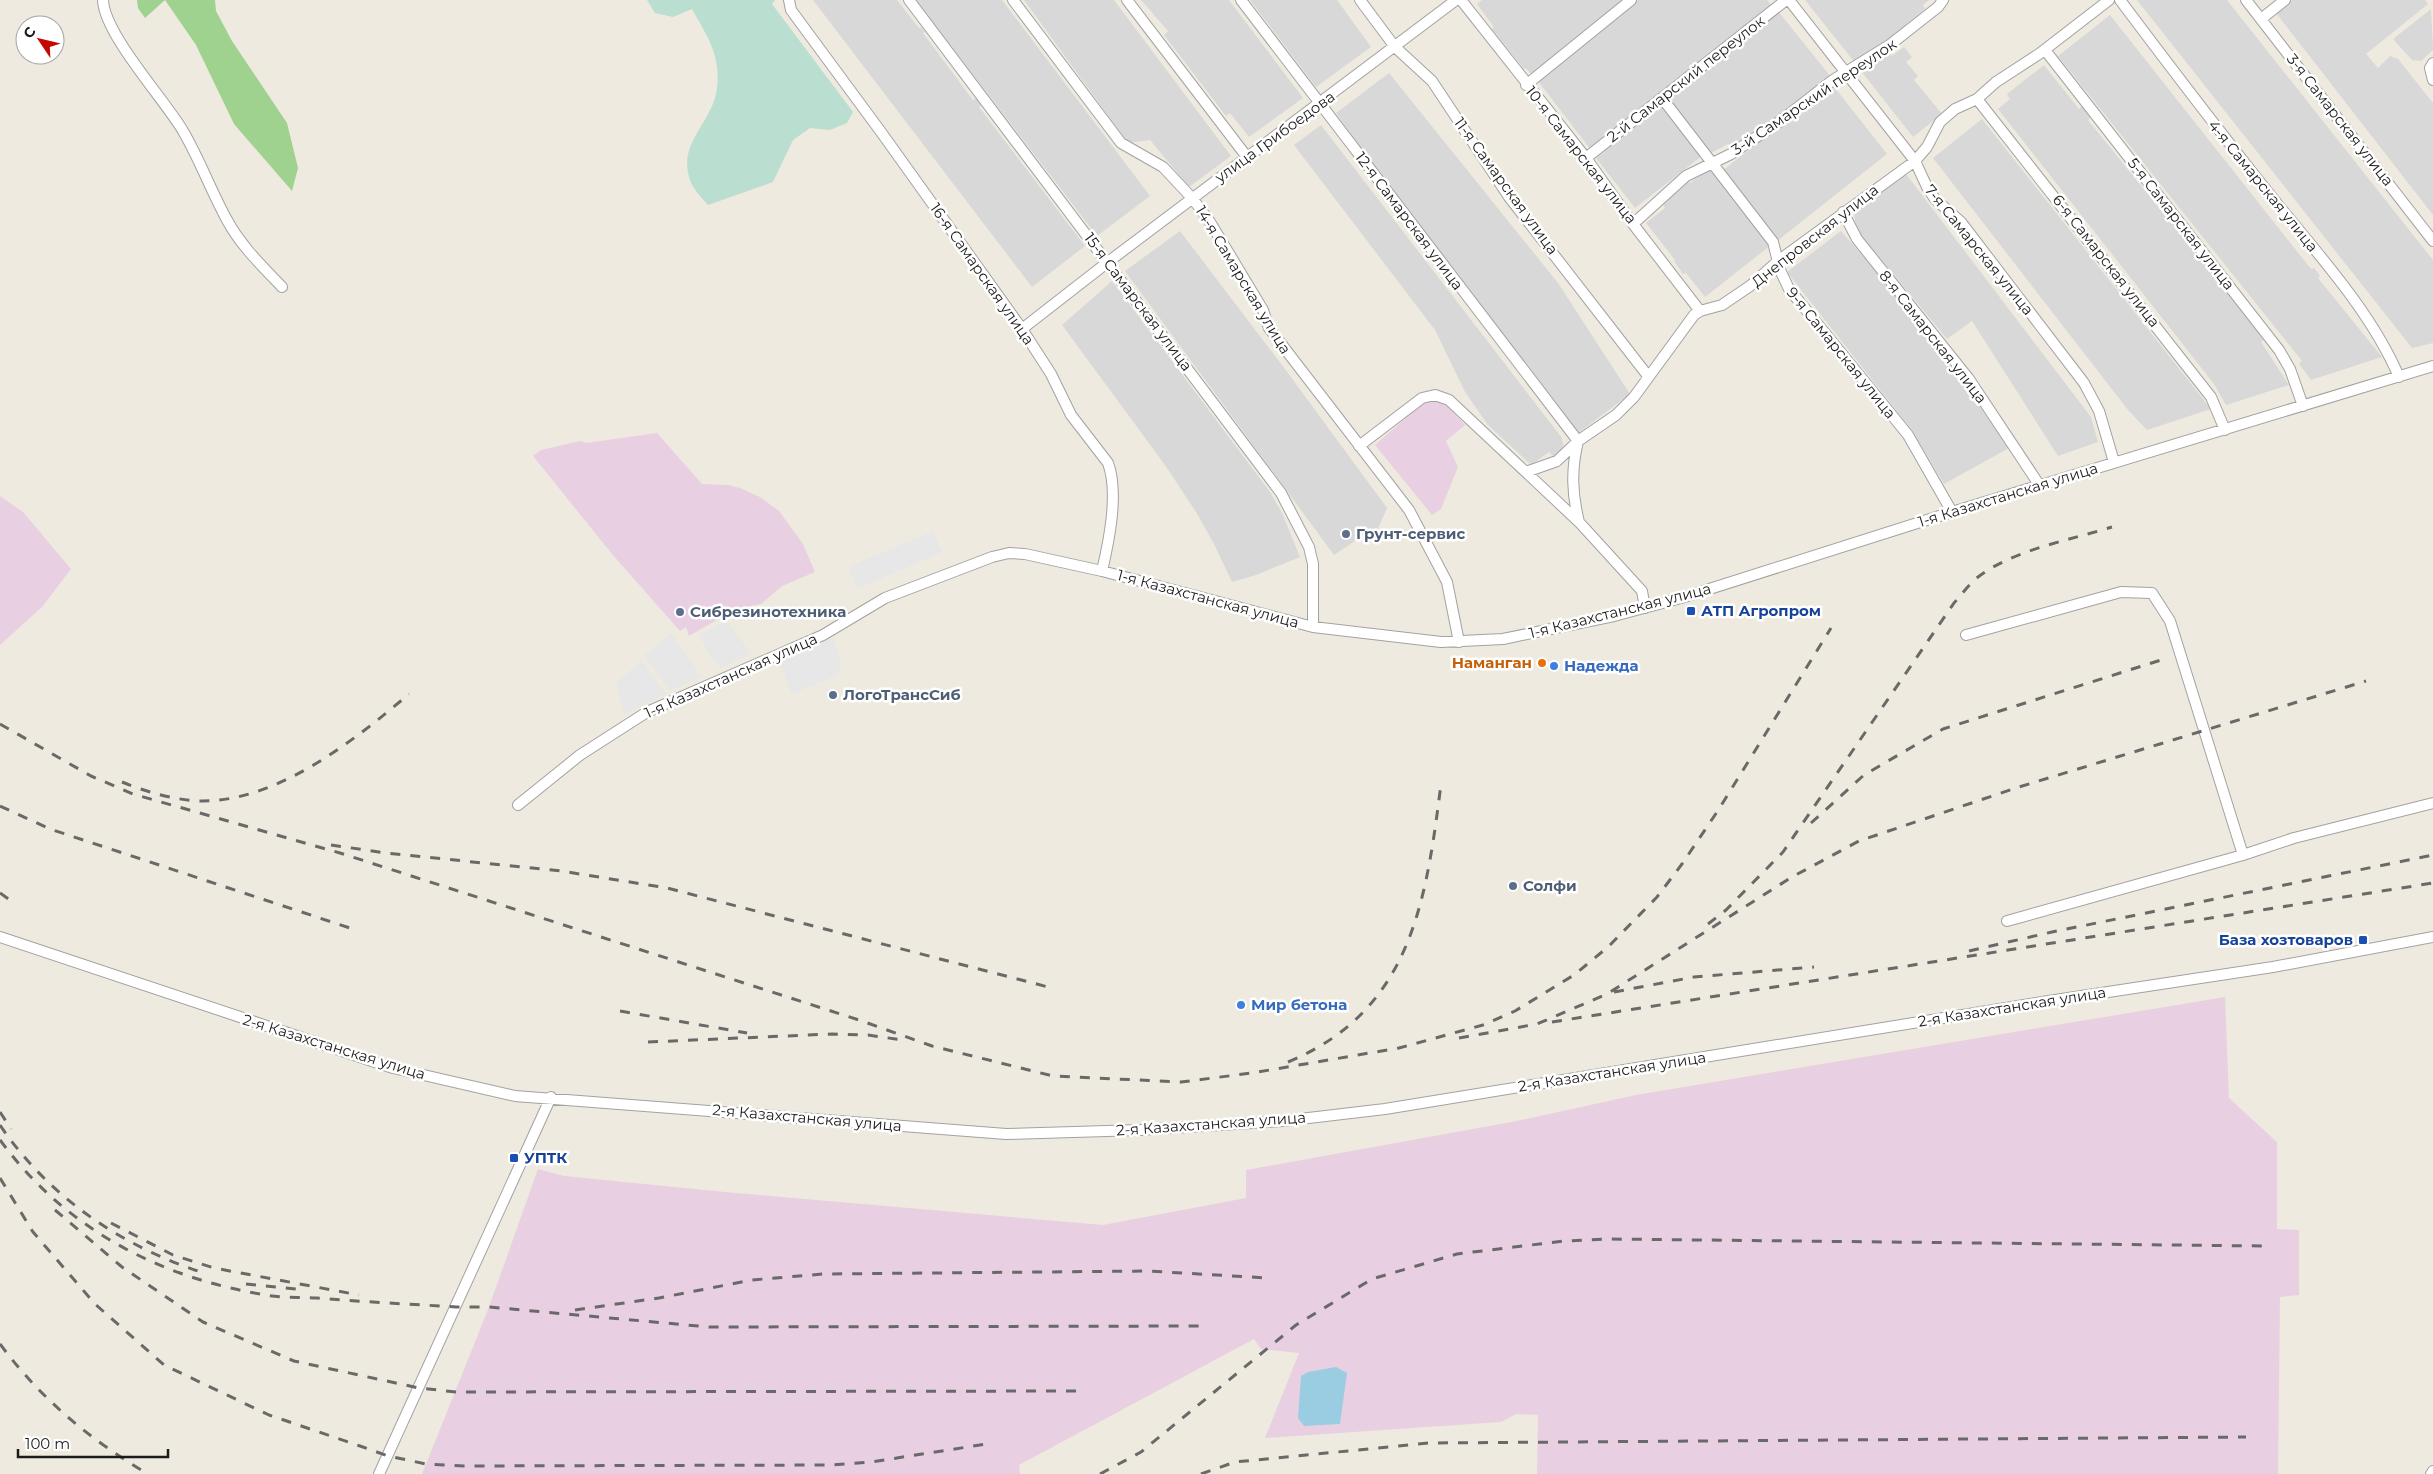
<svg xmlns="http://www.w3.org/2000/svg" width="2433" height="1474" viewBox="0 0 2433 1474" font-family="Montserrat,sans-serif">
<rect width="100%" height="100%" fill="#eeeadf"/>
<path fill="#d9d8d8" d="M813,0H897L919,28L921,27L925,32L923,33L973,100L977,98L982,105L979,107L1085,246L1032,287Z
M916,0H1002L1150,196L1097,236Z
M1024,0H1114L1231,156L1189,187L1150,140L1128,143Z
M1141,0H1229L1303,98L1249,137L1230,113L1226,116L1164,35L1168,31Z
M1250,0H1337L1371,47L1316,87Z
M1482,0H1626L1531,74L1526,68L1524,69L1492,29L1494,27L1477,4Z
M1638,0H1767L1772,6L1591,150L1538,81Z
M1805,0H1929L1923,5L1925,9L1904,26L1907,30L1890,44L1886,40L1856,64Z
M2137,0H2227L2433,260V343L2412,348Z
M2292,0H2425L2428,4L2366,54L2378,68L2390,56L2398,59L2433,103V215L2276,13Z
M2431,9L2433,50L2421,61L2412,60L2393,39Z
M1778,11L1831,77L1786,112L1732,148L1728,144L1709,154L1667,99Z
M2110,15L2311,269L2314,268L2320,276L2318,278L2382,357L2311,380L2299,364L2302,361L2058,56Z
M1904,47L1912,57L1906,62L1918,76L1914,80L1942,114L1913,137L1861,71L1887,50L1892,56Z
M2044,65L2079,109L2082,106L2091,117L2088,120L2252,323L2263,340L2261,342L2289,385L2226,405L2214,384L1998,109L2010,99L2007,94Z
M1389,73L1558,283L1630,394L1577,434L1387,184L1336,113Z
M1832,84L1887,154L1777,241L1722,171Z
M1664,104L1703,155L1635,208L1596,158L1604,152L1608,144L1632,124L1635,126Z
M1982,119L2211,409L2147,430L2128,410L1933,158Z
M1321,125L1562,438L1564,449L1554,457L1549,452L1531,465L1488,425L1465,392L1435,330L1294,145Z
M1710,167L1771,245L1705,297L1686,273L1683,274L1674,261L1675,260L1646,223L1665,208L1663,204L1668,200L1666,196L1687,180L1690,183Z
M1906,174L2091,417L2098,442L2058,456L1972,321L1947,339L1856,229L1854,212Z
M1180,231L1285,369L1387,508L1377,531L1370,540L1364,535L1334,555L1125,271Z
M1841,231L1922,324L2009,448L1944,484L1911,429L1787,272Z
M1112,281L1270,492L1282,513L1300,557L1256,575L1232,582L1214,544L1196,512L1165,465L1062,325Z"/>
<path fill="#e8d0e2" d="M1434,399L1445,404L1465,425L1446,441L1458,467L1441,509L1432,515L1375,445L1424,402Z
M657,433L702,484L728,485L740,488L760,497L779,511L803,544L815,572L782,586L761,604L736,609L689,636L686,627L680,631L612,554L533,456L541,450L580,441L586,443Z
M0,496L23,512L71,569L42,607L0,645Z
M2225,997L2229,1098L2277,1142V1229L2299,1230V1295L2280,1297L2278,1474H1537L1538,1415L1516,1414L1501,1422L1265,1438L1299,1353L1261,1349L1254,1339L1019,1465L1020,1474H422L489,1307L538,1169L564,1176L725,1192L1103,1225L1246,1198V1170L1517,1121L1636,1095Z"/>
<path fill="#a0d28f" d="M137,0H215L216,11L232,41L287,123L298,168L292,191L234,124L196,45L165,0L145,18L138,8Z"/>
<path fill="#badecf" d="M647,0H775L772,4L853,112L847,123L830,130L810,128L793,140L773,182L708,205C702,198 693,189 690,180C677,142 713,123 717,88C721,55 707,36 692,9L673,17L655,13Z"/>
<path fill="#e7e7e7" d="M933,531L942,552L857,589L848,567Z
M727,620L751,654L721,668L711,658L699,635Z
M671,633L702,677L670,691L644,656Z
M833,638L841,659L838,675L792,694L778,659Z
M642,660L666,694L624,715L616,683Z"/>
<path fill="#9acde1" d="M1336,1367L1347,1373L1340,1424L1304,1426L1298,1418L1301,1376L1308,1372Z"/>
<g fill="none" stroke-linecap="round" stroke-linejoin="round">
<defs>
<path id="minor" d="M103,0C104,34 165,100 183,131C200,160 211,191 227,220C241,246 262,266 282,287
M789,0L791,10L881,132L1022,329L1051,374L1071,415L1108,463C1119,493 1109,541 1102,571
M909,0L1281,493L1309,547L1313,564V627
M1013,0L1121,143L1163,167L1192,198L1210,222L1263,310L1269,328L1409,510L1447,582L1459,642
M1127,0L1247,157
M1241,0L1578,441C1571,470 1572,494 1579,522
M1360,0L1395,47L1432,81L1509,197L1648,376
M1461,0L1586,158L1633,224L1700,311
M1789,0L1915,161L1927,187L1935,199L1961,222L2084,383L2099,411L2114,462
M2120,0C2171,68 2222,135 2275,201C2318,254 2372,313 2399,377
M2246,0L2433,241
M2261,19L2285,0
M2045,50L2279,350L2290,369L2303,406
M2433,63L2430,68L2433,80
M1526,85L1631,0
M1662,98L1773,242L1780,270L1789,289L1908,435L1952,512
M1977,99L2211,397L2225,430
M1586,158L1786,0
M1843,212L1857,239L1969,379L2040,486
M1633,224L1686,176L1731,154L1779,122L1833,80L1891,44L1938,7L1943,0
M1022,329L1108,262L1456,0
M1359,446L1422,398L1435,395L1449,400L1579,522L1642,591L1645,608
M1526,472L1557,461L1578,441L1616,415L1634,397L1694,315L1700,311L1722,305L1750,286L1778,261L1915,161L1927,147L1940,122L1955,109L1977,99L1996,82L2039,54L2109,0
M1966,635L2121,592L2152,593L2170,621L2243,855
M518,805L580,755L647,712L823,635L885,598L992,557L1009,553L1025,554L1102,571L1313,627L1441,642L1503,639L1614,616L1681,598L1952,512L2433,366
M2007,921L2243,855L2294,838L2433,803
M0,937L393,1068L515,1096L1006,1134L1140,1130L1283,1121L1385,1109L2042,1002L2273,967L2433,937
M379,1474L551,1097
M2431,1474L2433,1471"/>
</defs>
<use href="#minor" stroke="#a2a2a2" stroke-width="12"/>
<use href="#minor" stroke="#fff" stroke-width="10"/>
<path stroke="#696969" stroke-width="3" stroke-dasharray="10 10" stroke-linecap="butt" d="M0,724L91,776L133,794L340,853L859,1020L932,1046L1053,1076L1181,1082L1252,1073L1399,1048L1483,1025L1515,1011L1574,975L1608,947L1657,897L1682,864L1719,809L1831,628
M122,782C146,792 178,801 203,801C278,801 355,740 409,694
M0,806L50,829L356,930
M1811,823L1864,775L1943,729L2161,660
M331,845L386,853L561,871L667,888L1052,988
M0,893L14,903
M1708,924L1726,910L1783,852L1954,603C1962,594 1969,584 1978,577C2013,550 2070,540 2112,527
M1969,951L2052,932L2433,855
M1614,992L1694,977L1814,967
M620,1011L747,1033
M1552,1022L2433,883
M1459,1038L1537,1024L1607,994L1792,877L1859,841L2019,787L2366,681
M648,1042L832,1034L868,1035L902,1040
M1288,1062C1411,1011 1426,902 1441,784
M0,1112L11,1129
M0,1125C49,1198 124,1248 207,1274
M0,1140C63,1226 155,1276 260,1294C278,1298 298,1297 317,1298C363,1302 410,1304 456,1307H489L709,1327L1204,1326
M0,1178L33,1232L95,1304L164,1365L269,1415L360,1446L388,1456L426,1464L464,1466L832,1465L871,1462L993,1443
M55,1210L122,1267L203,1322L294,1361L419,1388L456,1392L1078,1391
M111,1223L173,1255L214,1268L359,1295
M246,1284L305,1290
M575,1310L659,1298L752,1280L823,1274L1148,1271L1267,1278
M0,1344C41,1399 89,1439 148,1474
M1100,1474L1141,1452L1296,1325L1372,1279L1457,1254L1564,1241L1609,1239L2264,1246
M1201,1474L1235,1462L1429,1443L2246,1437"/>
</g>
<g fill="#5c6f8a" stroke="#fff" stroke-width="2">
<circle cx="1346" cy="534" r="5"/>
<circle cx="680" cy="612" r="5"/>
<circle cx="833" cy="695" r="5"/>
<circle cx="1513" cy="886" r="5"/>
</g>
<g fill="#1a4fb4" stroke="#fff" stroke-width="2">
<rect x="1686" y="606" width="10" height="10" rx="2.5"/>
<rect x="2358" y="935" width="10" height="10" rx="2.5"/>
<rect x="509" y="1153" width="10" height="10" rx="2.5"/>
</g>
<circle fill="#e8710a" stroke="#fff" stroke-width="2" cx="1542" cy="663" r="5"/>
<g fill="#3f7fe0" stroke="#fff" stroke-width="2">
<circle cx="1554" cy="666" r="5"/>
<circle cx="1241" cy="1005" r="5"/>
</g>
<g text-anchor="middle" stroke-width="5" stroke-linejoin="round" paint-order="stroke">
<g font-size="15" fill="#1b1b1b" stroke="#fff">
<text transform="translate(1686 79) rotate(-38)" y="5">2-й Самарский переулок</text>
<text transform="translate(1814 97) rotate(-34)" y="5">3-й Самарский переулок</text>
<text transform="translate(2340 120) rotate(52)" y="5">3-я Самарская улица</text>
<text transform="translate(1275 137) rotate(-36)" y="5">улица Грибоедова</text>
<text transform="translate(1581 155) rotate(52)" y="5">10-я Самарская улица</text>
<text transform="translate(1506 186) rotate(54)" y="5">11-я Самарская улица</text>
<text transform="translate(2263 186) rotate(51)" y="5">4-я Самарская улица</text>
<text transform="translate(1409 221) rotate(53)" y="5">12-я Самарская улица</text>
<text transform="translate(2181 224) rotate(52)" y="5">5-я Самарская улица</text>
<text transform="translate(1815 236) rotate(-38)" y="5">Днепровская улица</text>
<text transform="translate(1979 250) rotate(51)" y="5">7-я Самарская улица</text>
<text transform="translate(2106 261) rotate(52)" y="5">6-я Самарская улица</text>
<text transform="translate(982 274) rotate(55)" y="5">16-я Самарская улица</text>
<text transform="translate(1243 280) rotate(59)" y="5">14-я Самарская улица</text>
<text transform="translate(1138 302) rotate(53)" y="5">15-я Самарская улица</text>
<text transform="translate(1933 337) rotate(52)" y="5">8-я Самарская улица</text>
<text transform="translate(1841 353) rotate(51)" y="5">9-я Самарская улица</text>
<text transform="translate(2008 495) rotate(-17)" y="5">1-я Казахстанская улица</text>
<text transform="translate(1208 599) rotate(15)" y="5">1-я Казахстанская улица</text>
<text transform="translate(1620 611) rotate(-14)" y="5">1-я Казахстанская улица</text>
<text transform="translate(731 676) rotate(-24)" y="5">1-я Казахстанская улица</text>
<text transform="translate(2012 1007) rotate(-9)" y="5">2-я Казахстанская улица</text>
<text transform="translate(334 1047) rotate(17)" y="5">2-я Казахстанская улица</text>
<text transform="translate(1612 1072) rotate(-9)" y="5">2-я Казахстанская улица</text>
<text transform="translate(807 1118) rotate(5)" y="5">2-я Казахстанская улица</text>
<text transform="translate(1211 1124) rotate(-4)" y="5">2-я Казахстанская улица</text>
</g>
<g font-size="15" font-weight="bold" fill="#4e5e75" stroke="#fff" text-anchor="start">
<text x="1356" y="539">Грунт-сервис</text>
<text x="690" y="617">Сибрезинотехника</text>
<text x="843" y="700">ЛогоТрансСиб</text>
<text x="1523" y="891">Солфи</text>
</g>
<g font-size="15" font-weight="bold" fill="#164399" stroke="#fff" text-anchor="start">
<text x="1701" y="616">АТП Агропром</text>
<text x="2353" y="945" text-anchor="end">База хозтоваров</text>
<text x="524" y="1163">УПТК</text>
</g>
<g font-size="15" font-weight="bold" fill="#c56008" stroke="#fff" text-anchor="end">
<text x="1532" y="668">Наманган</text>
</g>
<g font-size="15" font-weight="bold" fill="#366cbe" stroke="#fff" text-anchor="start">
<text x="1564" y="671">Надежда</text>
<text x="1251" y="1010">Мир бетона</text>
</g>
</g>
<g transform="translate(40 40) rotate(305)"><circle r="24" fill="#ffffff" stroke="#a4a4a4"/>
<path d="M0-4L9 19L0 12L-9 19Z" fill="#c60900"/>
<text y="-8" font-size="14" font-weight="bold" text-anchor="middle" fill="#1b1b1b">С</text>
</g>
<path d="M18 1449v8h150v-8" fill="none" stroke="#1b1b1b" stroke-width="2.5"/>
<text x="25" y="1449" font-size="15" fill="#1b1b1b" stroke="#ffffff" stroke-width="4" paint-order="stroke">100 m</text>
</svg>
